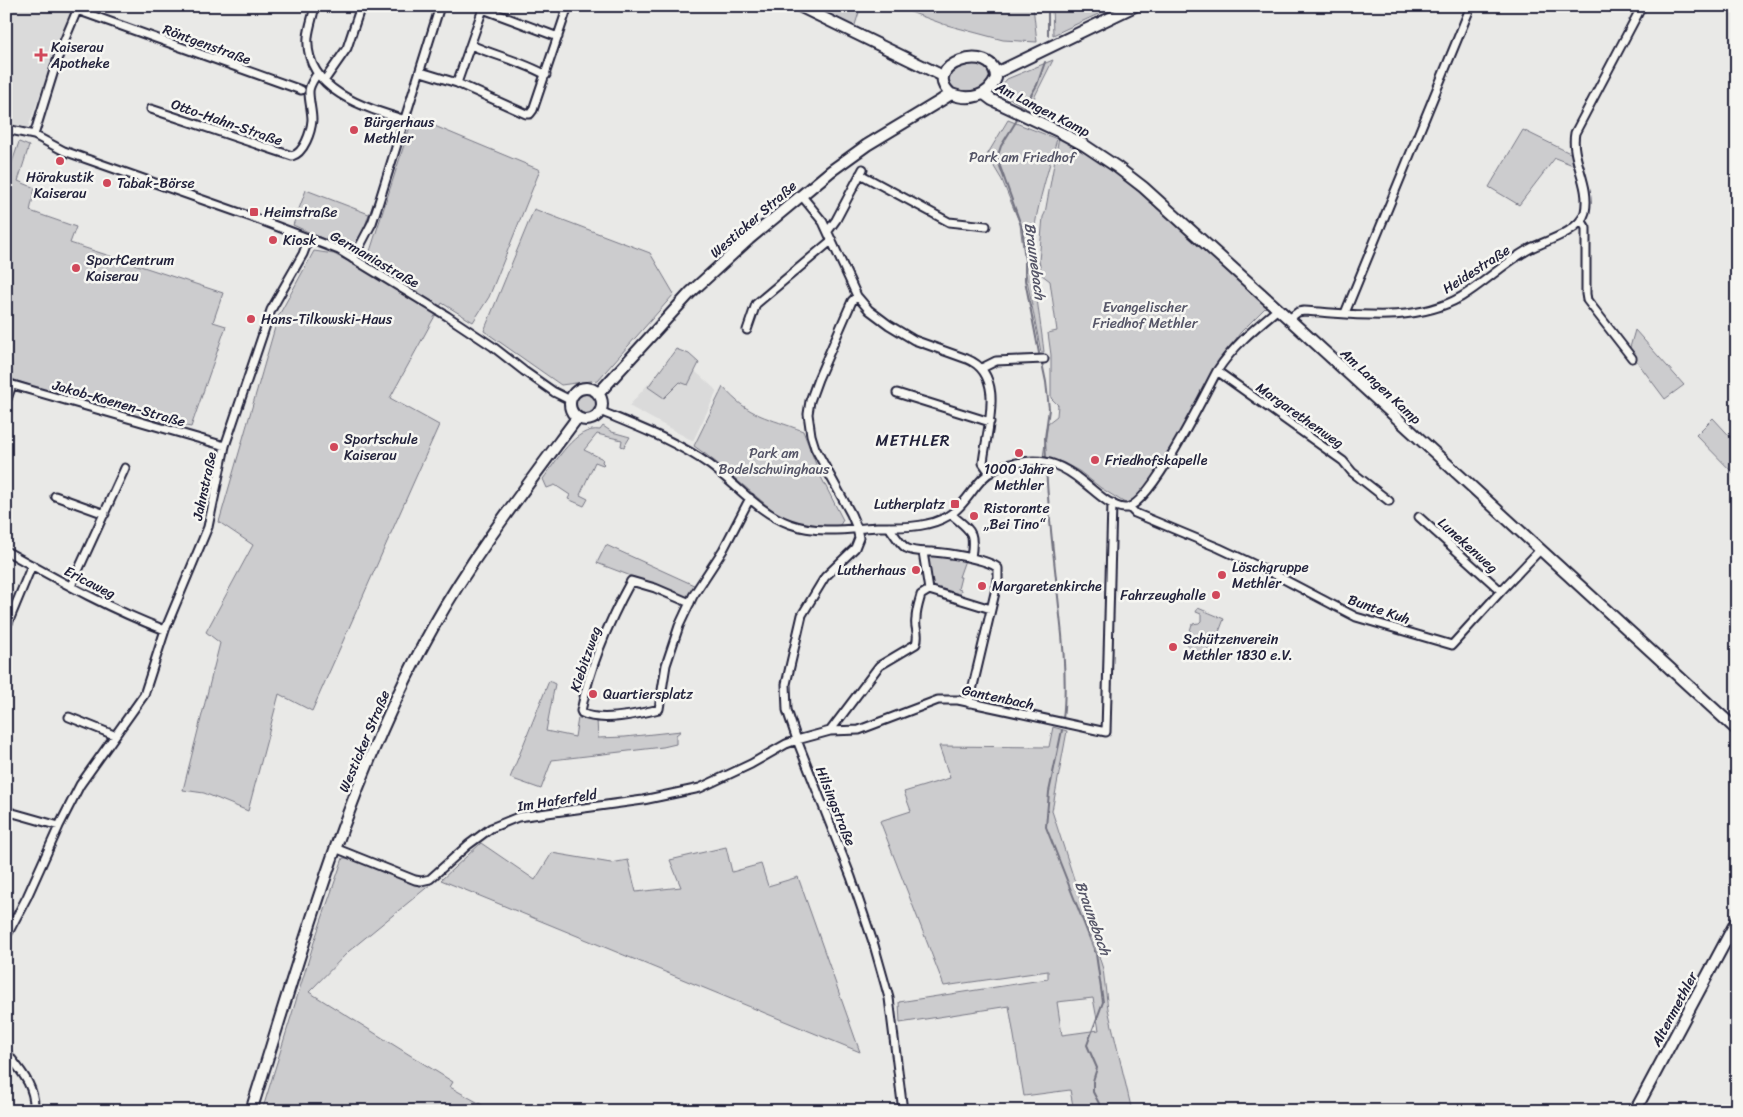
<svg xmlns="http://www.w3.org/2000/svg" width="1743" height="1117" viewBox="0 0 1743 1117" font-family="Sriracha,sans-serif">
<rect width="100%" height="100%" fill="#e9e9e7"/>
<filter id="ink" filterUnits="userSpaceOnUse"><feTurbulence type="fractalNoise" baseFrequency=".02" numOctaves="2"/><feDisplacementMap in="SourceGraphic" scale="10" xChannelSelector="R" yChannelSelector="G"/><feConvolveMatrix kernelMatrix="1 2 1 2 8 2 1 2 1" color-interpolation-filters="sRGB"/></filter>
<g filter="url(#ink)">
<path fill="#dadada" d="M6,6H76L57,49L27,130L6,123Z
M675,353L717,391L693,441L629,406Z"/>
<path fill="#ccccce" stroke="#777784" fill-rule="evenodd" d="M809,6H861L854,28Z
M894,6H1033L1037,42L1003,40L943,24Z
M1052,6H1111V8L1053,35Z
M1053,60L1031,104L1022,106C1011,99 995,92 1007,79Z
M976,63L987,65L992,78L983,89L958,92L948,85L947,75L954,67Z
M413,117L540,170L489,297L473,322L442,303L390,398L439,425L312,711L279,694L248,811L204,793L183,790L220,643L206,632L253,545L219,522L278,317L314,251L334,254L364,270Z
M1008,120L1057,139C1050,164 1042,189 1037,214C1028,259 1039,307 1044,352H1041L1027,280L1020,224L1002,180L987,155Z
M1523,130L1572,154L1573,165L1555,158L1519,205L1489,187Z
M1059,137C1093,155 1121,177 1150,201C1190,234 1228,271 1267,306L1240,333L1215,371L1159,468L1135,501L1125,503L1101,488L1079,471L1062,462L1043,457L1048,423L1057,416L1058,405L1051,398V355L1048,333L1057,331L1050,281L1042,275L1039,261L1043,217L1045,213Z
M19,142L29,146L18,181L35,188L30,211L76,227L70,243L223,293L213,322L226,326L191,427C129,417 68,399 9,378L6,384V175L8,174Z
M306,190L369,214L358,247L354,251H350L293,225Z
M534,209L650,253L674,294L598,380L561,385L484,331Z
M1635,330L1684,385L1665,399L1629,351Z
M676,349L689,354L699,363L688,385L680,382L664,398L648,387Z
M723,387C750,418 768,417 803,431L821,477L843,520L840,525C832,528 825,527 817,527C781,524 766,503 739,482C725,469 710,457 694,446Z
M572 404a13 13 0 1 1 26 0a13 13 0 1 1-26 0Z
M1713,418L1737,444V477L1696,435Z
M603,426L612,432L630,437L624,447L621,446L622,440L597,434L584,450L603,459L602,462L604,464L603,465L595,462L580,495L588,499L584,506L568,499L570,495L555,485L547,488L543,479C556,462 575,426 600,430Z
M606,545L696,586L689,597H686L597,563Z
M932,554L965,560L959,577H961L958,589L961,590L959,598C927,586 932,590 927,557Z
M1198,608L1224,619L1214,645L1202,653L1194,651L1186,644L1192,624L1199,623L1201,621V614L1196,612Z
M549,681L555,684L546,731L575,737L578,718L597,720L598,738L625,737L681,731L676,735V744L663,747L552,760L541,789L510,778Z
M1053,727L1067,731L1052,811L1103,969L1108,1009L1132,1111H1074L1070,1090L1024,1096L1009,1006L900,1023L899,1002L1048,979V971L944,986L880,821L911,811L904,792L950,778L939,746L1049,747ZM1093,998L1099,1030L1062,1035L1057,1002Z
M481,843L535,880L552,853L611,863L628,860L636,892L681,887L670,860L726,847L732,872L761,864L768,886L798,877L860,1052L441,880Z
M343,858H349L420,885L431,884L349,951L309,992L453,1082L450,1087L493,1111H262L315,939Z"/>
<g fill="none" stroke-linecap="round" stroke-linejoin="round">
<path stroke="#71717f" stroke-width="2" d="M1048,6V35
M1024,107L1037,85L1045,62
M1017,120L1001,146L997,158L1022,228L1025,250V280L1039,353
M1042,363L1046,382L1049,409L1045,438L1046,459
M1046,464C1048,515 1055,566 1060,616C1064,650 1067,685 1063,719
M1062,730L1049,792L1046,827L1096,954L1103,1002L1087,1045L1097,1068L1093,1081V1092L1103,1111"/>
<defs>
<path id="street" d="M315,6C313,16 309,27 308,37C304,90 365,108 406,120
M483,9L558,37
M77,10L301,90
M471,45C495,56 522,61 546,75
M421,72L457,83L526,114H530L533,110L568,6
M324,81L347,48L361,6
M457,83L484,6
M151,109L292,156C304,153 311,132 312,120C312,111 309,101 309,92C309,85 314,79 317,74
M6,129L34,135L64,151L260,220L339,250L447,316L492,346L524,371L554,392L570,400
M34,135L60,51L78,8
M860,174L949,222L986,226
M801,195L823,222L857,296L869,310L889,325L914,340L967,359C1007,375 986,431 983,463L990,473
M1581,220L1586,228V294L1587,300L1632,358
M828,231L836,220L863,169
M353,259L372,223L379,202L440,6
M857,296L852,301L818,379L810,401L808,414L811,435L815,448L851,514L857,528L859,538L855,548L825,577L802,615L786,684L787,710L797,740L851,877L874,945L889,998L903,1111
M1345,313L1471,6
M1289,319L1298,312L1304,311C1355,314 1414,324 1461,297C1486,282 1507,260 1533,247C1549,240 1580,231 1585,212C1591,185 1570,158 1575,133L1642,6
M747,330L756,304L832,240
M982,368L996,361L1044,359
M1217,371L1343,461L1352,472L1389,501
M6,383L225,446
M897,393L990,422
M6,402L12,385
M600,411C638,427 676,441 710,465C736,484 759,513 790,524C818,534 848,529 877,527C894,527 911,528 927,524C969,515 968,483 997,468C1005,464 1015,463 1023,462C1047,458 1065,467 1083,482C1094,490 1110,507 1124,508C1149,510 1205,393 1217,371C1235,344 1254,329 1278,309
M55,496L105,514
M1129,507L1135,513L1219,548L1268,571L1356,617L1452,645L1501,591L1540,550
M952,515C972,532 975,531 971,558
M1419,517L1501,591
M889,527C894,534 899,543 906,548C915,553 924,551 933,552C948,553 987,559 998,568V580L969,703
M6,551C58,580 109,609 165,630
M923,552L929,590L991,609
M71,586L125,468
M690,603L655,588L631,581C609,621 590,666 581,711L582,713C601,723 639,714 659,709L666,665L679,626L693,596L723,550L750,498
M6,628L32,565
M69,717L114,735
M830,731L879,666L916,644C920,632 914,629 916,619C916,611 919,602 921,595L929,590
M6,811L59,826
M335,848L415,880L421,881L430,879L468,845L491,828L518,817L643,800L700,788L751,764L786,744L797,740L830,731L859,730L938,700H958L1106,732L1112,503
M6,937L27,897L59,826L80,785L144,695L165,630L208,527L225,446L271,310L303,254L309,238
M6,1052C20,1070 36,1086 34,1111"/>
<path id="secondary" d="M799,6L943,76
M996,73L1135,6
M984,94L992,100L1060,132L1084,145L1117,167L1143,187L1289,319L1737,730
M570 404a16 16 0 1 1 32 0a16 16 0 1 1-32 0Z
M598,394L690,293L749,239L831,171L867,145L940,101L951,94C969,101 989,97 996,78C995,40 918,65 951,94
M251,1111C303,948 348,779 432,629C474,554 526,487 577,418
M1635,1111L1737,920"/>
</defs>
<use href="#street" stroke="#22223b" stroke-width="11"/>
<use href="#secondary" stroke="#22223b" stroke-width="14"/>
<use href="#street" stroke="#f6f6f2" stroke-width="7"/>
<use href="#secondary" stroke="#f6f6f2" stroke-width="10"/>
</g>
</g>
<g fill="#d1495b" stroke="#f6f6f2" stroke-width="2">
<path d="M38.5 47.5h5v5h5v5h-5v5h-5v-5h-5v-5h5z"/>
<circle cx="354" cy="130" r="5"/>
<circle cx="60" cy="161" r="5"/>
<circle cx="107" cy="183" r="5"/>
<rect x="249" y="207" width="10" height="10" rx="2.5"/>
<circle cx="273" cy="240" r="5"/>
<circle cx="76" cy="268" r="5"/>
<circle cx="251" cy="319" r="5"/>
<circle cx="334" cy="447" r="5"/>
<circle cx="1019" cy="453" r="5"/>
<circle cx="1095" cy="460" r="5"/>
<rect x="950" y="499" width="10" height="10" rx="2.5"/>
<circle cx="974" cy="516" r="5"/>
<circle cx="916" cy="570" r="5"/>
<circle cx="1222" cy="575" r="5"/>
<circle cx="982" cy="586" r="5"/>
<circle cx="1216" cy="595" r="5"/>
<circle cx="1173" cy="647" r="5"/>
<circle cx="593" cy="694" r="5"/>
</g>
<g text-anchor="middle" stroke-width="5" stroke-linejoin="round" paint-order="stroke">
<g font-size="14" fill="#22223b" stroke="#f6f6f2">
<text transform="translate(207 44) rotate(20)" y="5">Röntgenstraße</text>
<text transform="translate(1043 109) rotate(27)" y="5">Am Langen Kamp</text>
<text transform="translate(227 122) rotate(19)" y="5">Otto-Hahn-Straße</text>
<text transform="translate(753 219) rotate(-41)" y="5">Westicker Straße</text>
<text transform="translate(375 259) rotate(30)" y="5">Germaniastraße</text>
<text transform="translate(1476 269) rotate(-33)" y="5">Heidestraße</text>
<text transform="translate(1381 386) rotate(43)" y="5">Am Langen Kamp</text>
<text transform="translate(119 403) rotate(16)" y="5">Jakob-Koenen-Straße</text>
<text transform="translate(1300 415) rotate(35)" y="5">Margarethenweg</text>
<text transform="translate(204 486) rotate(-78)" y="5">Jahnstraße</text>
<text transform="translate(1468 545) rotate(42)" y="5">Lunekenweg</text>
<text transform="translate(90 582) rotate(27)" y="5">Ericaweg</text>
<text transform="translate(1379 609) rotate(19)" y="5">Bunte Kuh</text>
<text transform="translate(585 659) rotate(-71)" y="5">Kiebitzweg</text>
<text transform="translate(998 697) rotate(12)" y="5">Gantenbach</text>
<text transform="translate(364 741) rotate(-67)" y="5">Westicker Straße</text>
<text transform="translate(557 800) rotate(-9)" y="5">Im Haferfeld</text>
<text transform="translate(836 806) rotate(68)" y="5">Hilsingstraße</text>
<text transform="translate(1674 1009) rotate(-62)" y="5">Altenmethler</text>
</g>
<g font-size="14" fill="#22223b" stroke="#f6f6f2" text-anchor="start">
<text x="51" y="52">Kaiserau<tspan x="51" dy="16">Apotheke</tspan></text>
<text x="364" y="127">Bürgerhaus<tspan x="364" dy="16">Methler</tspan></text>
<text x="60" y="182" text-anchor="middle">Hörakustik<tspan x="60" dy="16">Kaiserau</tspan></text>
<text x="117" y="188">Tabak-Börse</text>
<text x="264" y="217">Heimstraße</text>
<text x="283" y="245">Kiosk</text>
<text x="86" y="265">SportCentrum<tspan x="86" dy="16">Kaiserau</tspan></text>
<text x="261" y="324">Hans-Tilkowski-Haus</text>
<text x="344" y="444">Sportschule<tspan x="344" dy="16">Kaiserau</tspan></text>
<text x="1105" y="465">Friedhofskapelle</text>
<text x="1019" y="474" text-anchor="middle">1000 Jahre<tspan x="1019" dy="16">Methler</tspan></text>
<text x="945" y="509" text-anchor="end">Lutherplatz</text>
<text x="984" y="513">Ristorante<tspan x="984" dy="16">„Bei Tino“</tspan></text>
<text x="1232" y="572">Löschgruppe<tspan x="1232" dy="16">Methler</tspan></text>
<text x="906" y="575" text-anchor="end">Lutherhaus</text>
<text x="992" y="591">Margaretenkirche</text>
<text x="1206" y="600" text-anchor="end">Fahrzeughalle</text>
<text x="1183" y="644">Schützenverein<tspan x="1183" dy="16">Methler 1830 e.V.</tspan></text>
<text x="603" y="699">Quartiersplatz</text>
</g>
<g font-size="14" fill="#555567" stroke="#f6f6f2">
<text x="1022" y="162">Park am Friedhof</text>
<text x="1145" y="312">Evangelischer<tspan x="1145" dy="16">Friedhof Methler</tspan></text>
<text x="774" y="458">Park am<tspan x="774" dy="16">Bodelschwinghaus</tspan></text>
</g>
<g font-size="15" font-style="italic" fill="#565668" stroke="#f6f6f2">
<text transform="translate(1035 261) rotate(82)" y="5">Braunebach</text>
<text transform="translate(1093 918) rotate(70)" y="5">Braunebach</text>
</g>
<g font-size="16" letter-spacing="1" fill="#22223b" stroke="#f6f6f2">
<text x="913" y="446">METHLER</text>
</g>
</g>
<rect width="1743" height="1117" fill="none" stroke="#f6f6f2" stroke-width="25"/>
<rect x="12" y="12" width="1718" height="1092" fill="none" stroke="#22223b" stroke-width="2" filter="url(#ink)"/>
</svg>
